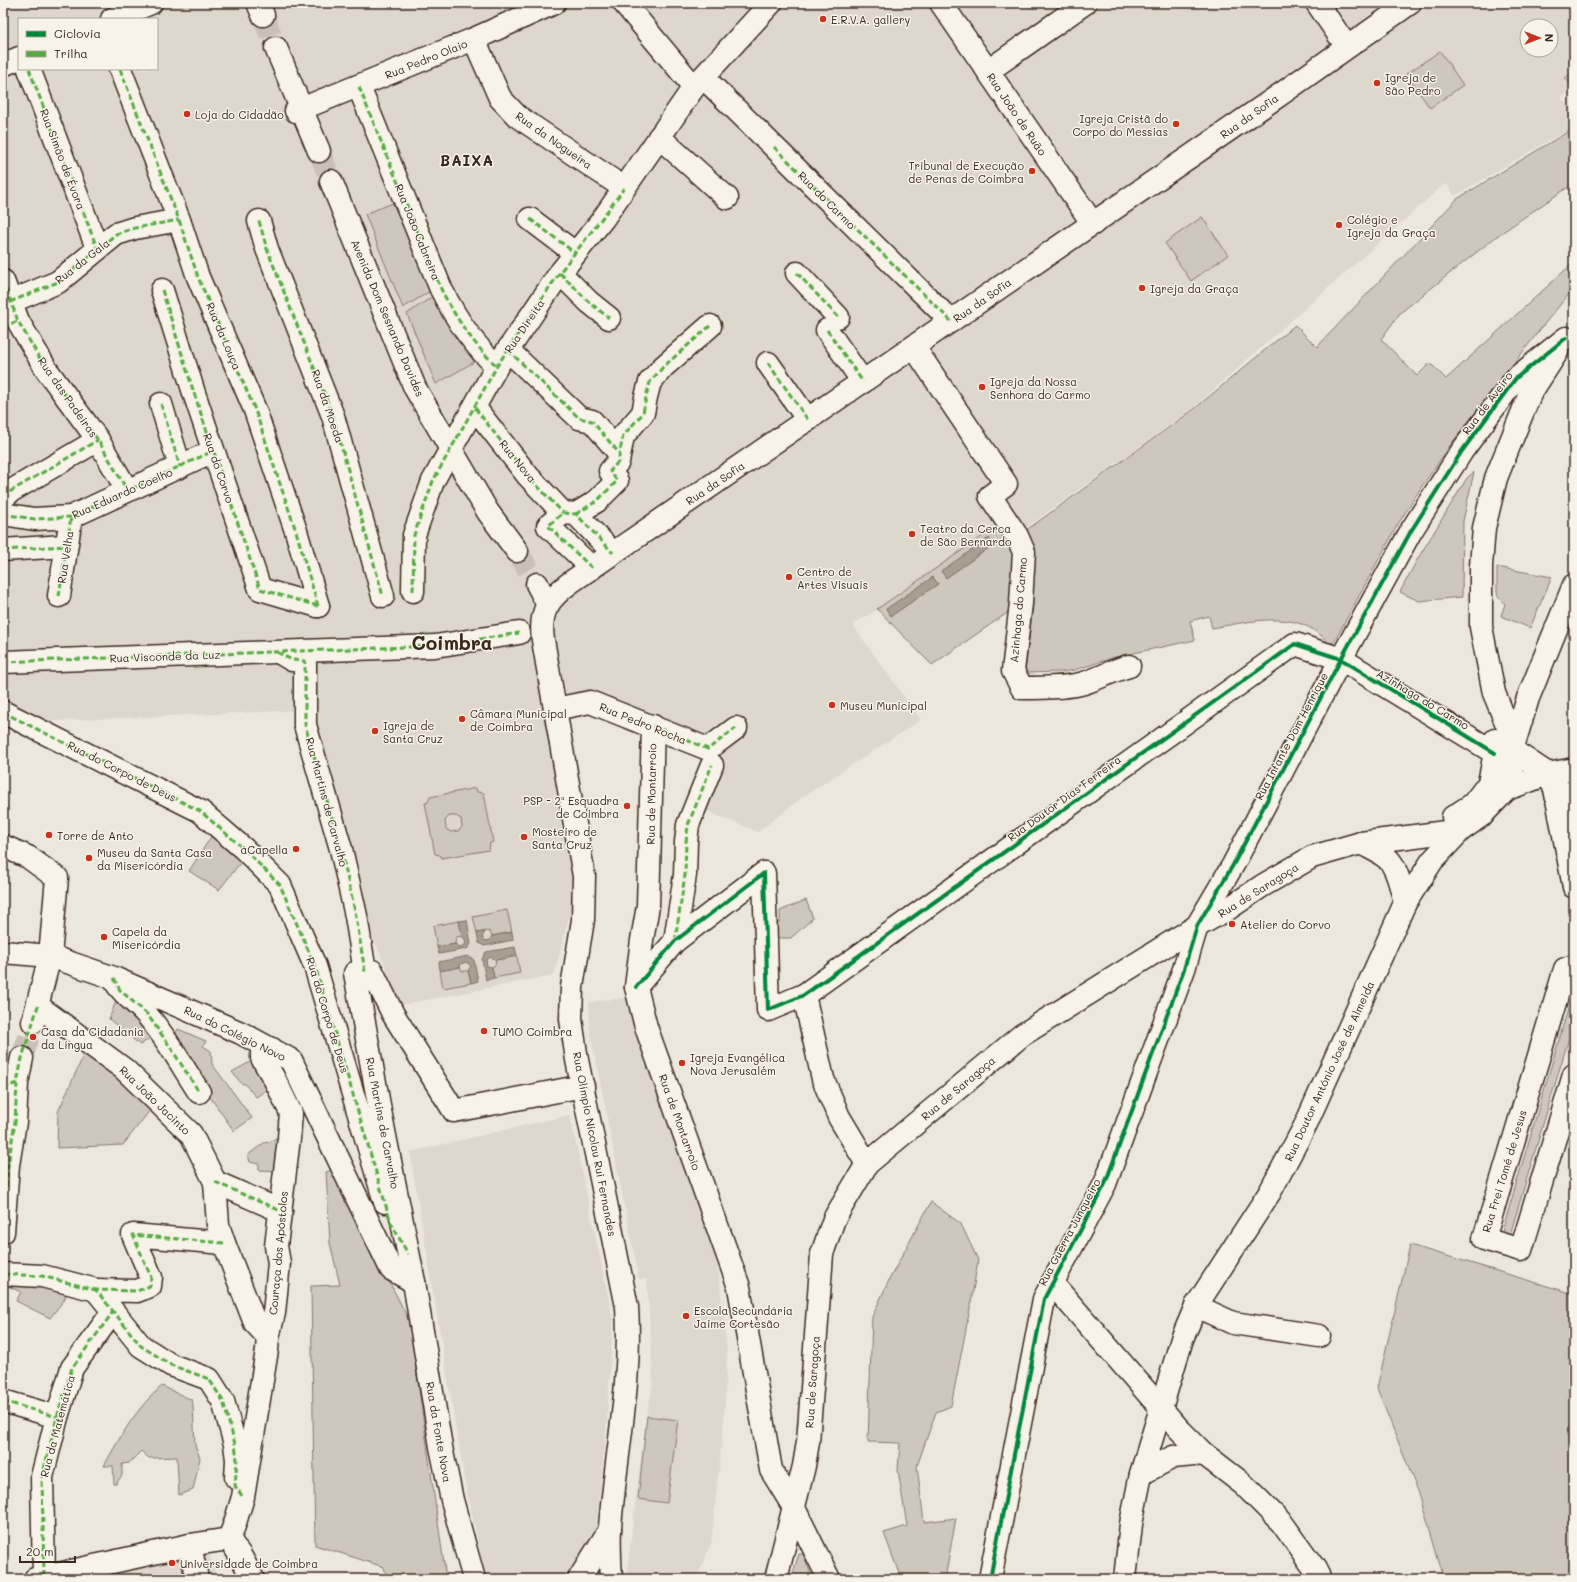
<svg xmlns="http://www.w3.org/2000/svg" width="1577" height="1582" font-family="Mali,sans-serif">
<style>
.built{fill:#ddd7cc;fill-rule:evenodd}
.green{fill:#cec8bc;stroke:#84796d;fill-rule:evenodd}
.water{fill:#a89f93;stroke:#7c7064}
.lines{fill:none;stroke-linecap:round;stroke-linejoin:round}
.minor-tunnel{stroke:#c9c1b6;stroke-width:22;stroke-dasharray:22 11;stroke-linecap:butt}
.minor-casing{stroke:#3b2a1e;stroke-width:25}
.major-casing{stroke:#3b2a1e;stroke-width:25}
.minor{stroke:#f7f3e8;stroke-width:22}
.major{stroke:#f7f3e8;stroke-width:22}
.quiet{stroke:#55ab43;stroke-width:3;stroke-dasharray:6 3;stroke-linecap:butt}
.cycleway-casing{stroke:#f7f3e8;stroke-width:6}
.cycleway{stroke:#00873e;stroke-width:4}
.poi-dot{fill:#c8321e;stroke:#f7f3e8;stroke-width:1.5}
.labels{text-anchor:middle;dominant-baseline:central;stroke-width:3;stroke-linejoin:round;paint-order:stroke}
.poi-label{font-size:11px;fill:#3b2a1e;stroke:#f7f3e8;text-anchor:start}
.street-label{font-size:11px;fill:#3b2a1e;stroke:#f7f3e8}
.district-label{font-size:15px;font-weight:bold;letter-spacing:1px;fill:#3b2a1e;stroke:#f7f3e8}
.town-label{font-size:19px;font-weight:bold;fill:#3b2a1e;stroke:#f7f3e8}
</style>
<rect width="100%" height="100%" fill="#ece7dc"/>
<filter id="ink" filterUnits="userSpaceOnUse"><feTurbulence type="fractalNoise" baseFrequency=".025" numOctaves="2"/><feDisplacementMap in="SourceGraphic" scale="8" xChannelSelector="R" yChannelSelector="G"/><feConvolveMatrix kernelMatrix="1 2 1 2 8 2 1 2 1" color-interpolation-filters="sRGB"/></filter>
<g filter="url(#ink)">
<g class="built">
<path d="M3 3H1574V70L1564 78 1572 87 1561 98 1574 111V126L1455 196 1446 183 1192 409 1024 529 852 624 921 720 804 796 758 832 699 808 724 743 544 703 574 862 573 902 554 975 401 1005 355 891 307 710 3 723ZM19 19H157V69H19ZM1527 26H1551V50H1527Z"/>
<polygon points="630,997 718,1267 727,1353 724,1421 711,1544 696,1579 626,1579 646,1419 653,1382 647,1279 639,1279 590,1031 589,1002"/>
<polygon points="570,1115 613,1320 607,1420 596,1533 576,1579 486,1579 464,1477 410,1152"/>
<polygon points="207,1547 217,1579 58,1579"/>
</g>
<g class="green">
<polygon points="1440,51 1463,85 1430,108 1406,74"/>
<polygon points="1574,71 1574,88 1565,78"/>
<path d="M1574 128V183L1497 236 1400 313 1381 339 1417 376 1430 363 1446 379 1574 262V288L1546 322 1452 443 1422 486 1398 524 1334 642 1329 643C1325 639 1320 634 1315 631 1287 611 1243 623 1212 628L1209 616 1190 621 1195 640 1115 657 1075 670 1062 672 1025 673 1033 605 1034 550 1025 531 1193 410 1295 325 1317 347 1457 199Z"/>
<polygon points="398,201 435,288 403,308 365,214"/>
<polygon points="1202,217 1228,255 1191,281 1165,243"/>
<polygon points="436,294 474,362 436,384 407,314"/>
<polygon points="1474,472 1463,521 1462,597 1419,601 1400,592 1417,560 1467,478"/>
<polygon points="1000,524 1013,548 1010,611 932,665 877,609"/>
<polygon points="1497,567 1552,577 1530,628 1501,616 1505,604 1498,597 1497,592"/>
<path d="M476 788 477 792 484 793 493 842 490 843 489 850 442 858 440 855 435 854 425 803 428 802 430 797ZM449 816H456L461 819 462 827 458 831 451 832 446 829 445 821Z"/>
<polygon points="216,829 244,858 219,890 189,871"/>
<polygon points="806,900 813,918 791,938 775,938 774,922 780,922 780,911"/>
<polygon points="507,910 512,932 492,936 490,932 487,931 477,933 473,917"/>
<polygon points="459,921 462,936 456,937 455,944 437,947 433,926"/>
<polygon points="517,956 520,973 494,978 492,967 495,965 496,960"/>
<polygon points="460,967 462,971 468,971 471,983 443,988 440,971"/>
<polygon points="118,996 155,1035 140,1045 109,1019"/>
<polygon points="1572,996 1574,997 1574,1021 1509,1238 1501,1235"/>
<polygon points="178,1029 206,1041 203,1046 211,1051 212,1064 252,1118 234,1131 169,1039 177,1034 176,1032"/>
<polygon points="85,1052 154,1105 123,1145 57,1148 58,1112"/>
<polygon points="252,1061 258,1075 268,1089 256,1097 244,1083 242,1084 232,1072"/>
<polygon points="278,1137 279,1171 259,1170 259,1164 250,1162 248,1155 264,1143 269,1142"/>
<polygon points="332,1170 409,1320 446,1578 386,1575 384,1567 315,1545 311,1286 340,1285 330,1243 326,1172"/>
<polygon points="931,1202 961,1224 978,1260 971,1303 951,1406 936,1412 917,1466 924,1522 956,1518 945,1579 901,1579 884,1533 907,1526 898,1470 900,1443 868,1442 872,1317 890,1278"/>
<polygon points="1410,1245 1574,1294 1574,1579 1444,1579 1420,1497 1377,1388"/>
<polygon points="19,1277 69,1287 64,1300 50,1318 16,1301 21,1292 10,1287"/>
<path d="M162 1386 192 1400 193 1406 195 1445 200 1458 193 1490 179 1495 177 1457 149 1458 141 1451 129 1463 122 1464V1475L116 1484H114L113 1466H104C120 1437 136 1408 162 1386Z"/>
<polygon points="647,1416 678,1420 667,1503 638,1499"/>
<polygon points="799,1554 803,1554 813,1579 791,1579"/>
</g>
<g class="water">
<polygon points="989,538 993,545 946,578 941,571"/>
<polygon points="933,577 938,584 891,616 886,609"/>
<polygon points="467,920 471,944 467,949 439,954 437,947 455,944 460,947 465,945 466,941 462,936 459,921"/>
<polygon points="485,932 482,937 485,941 490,940 492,936 512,932 513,940 484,946 479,943 477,933"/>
<polygon points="515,947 517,956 496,960 491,957 486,960 487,966 492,967 494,978 486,980 482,959 486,952"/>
<polygon points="468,956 474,960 478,981 471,983 468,971 471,966 466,962 461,964 460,967 440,971 439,962"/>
</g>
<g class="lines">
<g class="minor-tunnel">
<polyline points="263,15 276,48"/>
<polyline points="319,151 331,181"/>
<polyline points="517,551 537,584"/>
<polyline points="22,1058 33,1022"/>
</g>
<g class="minor-casing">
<g id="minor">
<polyline points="258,3 263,15"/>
<polyline points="624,3 694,87"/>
<polyline points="941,3 1093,224"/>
<polyline points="474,39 500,98 517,116 624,188"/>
<polyline points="276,48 319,151"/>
<polyline points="29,69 97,248"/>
<polyline points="120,69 179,220 198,277 255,410 296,531 318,606"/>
<polyline points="988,71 1085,3"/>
<polyline points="704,78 951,321"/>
<path d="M359 87 441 289C454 315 474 346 497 366"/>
<polyline points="296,111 474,39 554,3"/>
<polyline points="659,137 727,198"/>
<polyline points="331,181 415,388 488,512 517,551"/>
<polyline points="530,219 575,253"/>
<polyline points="259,221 267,249 333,416 383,596"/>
<polyline points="560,273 589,302 609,318"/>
<polyline points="797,273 838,317"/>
<polyline points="3,281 18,321 46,369 98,440 127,490"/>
<polyline points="162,290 194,393 260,589 318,606"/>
<polyline points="10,302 58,282 116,234 135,228 179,220"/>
<polyline points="827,330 863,382"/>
<path d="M914 347 1006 484 990 496 1017 536 1024 552 1021 603 1013 671 1022 688C1039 688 1068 688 1084 683 1100 678 1113 670 1129 666"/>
<polyline points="508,350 579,418 592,421 619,453"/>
<polyline points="768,363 808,420"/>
<polyline points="161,404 180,467"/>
<polyline points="475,408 528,476 563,513"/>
<polyline points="3,498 11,491 98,440"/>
<polyline points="3,514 34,519 71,517 213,451"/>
<polyline points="576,514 597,501 617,481 610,471 618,462 623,436 643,413 646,397 650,382 663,367 710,326"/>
<polyline points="3,550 65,546"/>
<polyline points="592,568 548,526 563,513 576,514 613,553"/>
<polyline points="537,584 548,605"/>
<polyline points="413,591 414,535 433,481 497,366 560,273 603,219 694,87 771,3"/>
<polyline points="59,596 71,517"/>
<polyline points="282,654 292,660 305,661 305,725 341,849 356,916 365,972"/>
<polyline points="3,662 435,646 519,633"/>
<polyline points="555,709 590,702 708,749 736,728"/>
<polyline points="3,712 200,811 244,849 280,885 315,966 385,1202"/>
<polyline points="653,726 648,906 642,940 636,987 646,1027 739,1287 771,1470 793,1506 829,1579"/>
<polyline points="1548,774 1512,750 1528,698 1574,585"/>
<polyline points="1548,774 1555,789 1574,887"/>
<polyline points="1507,789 1548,774 1574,769"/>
<polyline points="1555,789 1574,796"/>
<polyline points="1453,817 1473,804 1489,783 1495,753 1495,740"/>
<path d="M1361 843C1371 849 1386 854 1392 864 1399 875 1402 891 1405 903"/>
<polyline points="3,846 28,857 57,878 50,956 33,1022"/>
<polyline points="675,941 685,875 686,842 688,825 712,765"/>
<polyline points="3,952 50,956 114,978 241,1033 291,1060 391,1269 414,1282"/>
<polyline points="1574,966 1565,969 1484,1239 1521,1250 1574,1075"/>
<path d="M115 981C123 995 137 1003 147 1015 167 1038 182 1066 199 1092"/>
<polyline points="636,987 675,941 764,873 768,1010 804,995 1295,644 1341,659 1495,753"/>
<polyline points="804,995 823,1079 839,1117 867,1164"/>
<polyline points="38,1006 124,1069 191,1134 215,1182 218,1225 224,1243 255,1323 268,1337"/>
<polyline points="215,1182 281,1211"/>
<polyline points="3,1232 8,1165 15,1122 17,1083 22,1058"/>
<polyline points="224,1243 133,1235 151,1277 150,1286 137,1291 96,1290 141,1346 171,1365 209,1379 223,1401 235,1444 237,1460 236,1478"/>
<polyline points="3,1274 42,1276 96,1290"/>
<polyline points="1052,1283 1178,1428 1204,1454 1243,1484 1282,1523 1315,1569 1320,1579"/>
<polyline points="1196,1306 1233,1323 1319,1336"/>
<polyline points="3,1401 57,1417"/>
<polyline points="1141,1474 1173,1457 1204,1454"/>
<polyline points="229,1539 234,1526 243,1497 267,1350 268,1337 274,1313 279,1263 276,1246 289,1138 291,1113 276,1082 262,1058 262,1053 266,1049 272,1049"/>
<polyline points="229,1539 240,1555 253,1579"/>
<polyline points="190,1545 197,1579"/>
<polyline points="44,1577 42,1477 57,1417 72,1368 113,1312"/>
<polyline points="35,1579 190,1545 229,1539"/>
<polyline points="474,1579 452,1500 441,1447 414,1282 381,1116 355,973 372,971 393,1014 454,1111 583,1086"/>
<polyline points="776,1579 804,1466 808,1442 822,1254 834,1219 867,1164 1022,1035 1197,926 1228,909 1262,886 1312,857 1361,843 1461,830"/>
<polyline points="990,1579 1044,1299 1105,1184 1184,969 1197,926 1233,865 1341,659 1411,531 1462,451 1516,378 1566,338"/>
<polyline points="1125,1579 1131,1524 1141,1474 1182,1339 1196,1306 1270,1192 1306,1124 1405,903 1432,861 1461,830 1482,815 1507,789 1512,768 1512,750 1508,727 1494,693 1481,627 1481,566 1484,528 1496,478 1530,394 1557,352"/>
</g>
</g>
<g class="major-casing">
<g id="major">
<polyline points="1317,3 1347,47"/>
<polyline points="112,19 151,3"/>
<polyline points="3,65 19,58"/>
<polyline points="579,1579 610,1529"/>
<path d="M611 1579C610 1562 609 1544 610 1527 616 1453 632 1382 627 1307L577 1060 571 1019 572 987 583 920 584 876 543 640C539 611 548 599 571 582L1281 94 1410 3"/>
</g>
</g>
<use href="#minor" class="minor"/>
<use href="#major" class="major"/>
<g class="quiet">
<polyline points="29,69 97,248"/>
<polyline points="120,69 179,220 198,277 255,410 296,531 318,606"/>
<path d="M359 87 441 289C454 315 474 346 497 366"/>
<polyline points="774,147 951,321"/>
<polyline points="530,219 575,253"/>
<polyline points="259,221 267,249 333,416 383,596"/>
<polyline points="560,273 589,302 609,318"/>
<polyline points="797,273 838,317"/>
<polyline points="3,281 18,321 46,369 98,440 127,490"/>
<polyline points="162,290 194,393 260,589 318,606"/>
<polyline points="10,302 58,282 116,234 135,228 179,220"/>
<polyline points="3,327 18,321"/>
<polyline points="827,330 863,382"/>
<polyline points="508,350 579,418 592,421 619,453"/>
<polyline points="768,363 808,420"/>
<polyline points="161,404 180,467"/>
<polyline points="475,408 528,476 563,513"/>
<polyline points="3,498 11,491 98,440"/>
<polyline points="3,514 34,519 71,517 213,451"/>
<polyline points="576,514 597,501 617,481 610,471 618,462 623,436 643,413 646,397 650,382 663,367 710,326"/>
<polyline points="3,550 65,546"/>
<polyline points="592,568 548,526 563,513 576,514 613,553"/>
<path d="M413 591 414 535 433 481 497 366C518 334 539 302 561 271 582 243 604 217 624 188"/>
<polyline points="59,596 71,517"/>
<polyline points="277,652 292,660 305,661 305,725 341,849 356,916 365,972"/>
<polyline points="3,662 435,646 519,633"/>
<polyline points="3,712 200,811 244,849 280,885 315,966 391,1223 408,1254"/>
<polyline points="653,726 708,749 736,728"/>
<polyline points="675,941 685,875 686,842 688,825 712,765"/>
<polyline points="114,978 120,990 147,1014 169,1045 199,1092"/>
<polyline points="3,1088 17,1083"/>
<polyline points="215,1182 281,1211"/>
<polyline points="3,1232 8,1165 15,1122 17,1083 22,1058 38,1006"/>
<polyline points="224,1243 133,1235 151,1277 150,1286 137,1291 96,1290 141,1346 171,1365 209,1379 223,1401 235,1444 237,1460 235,1486 243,1497"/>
<polyline points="3,1274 42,1276 96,1290"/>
<polyline points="3,1284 3,1285"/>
<polyline points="3,1401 57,1417"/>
<polyline points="44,1577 42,1477 57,1417 72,1368 113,1312"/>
</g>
<g class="cycleway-casing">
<g id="cycleway">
<polyline points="636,987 675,941 764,873 768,1010 804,995 1295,644 1341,659 1495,753"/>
<polyline points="990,1579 1044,1299 1105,1184 1184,969 1197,926 1233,865 1341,659 1411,531 1462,451 1516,378 1566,338"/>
</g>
</g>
<use href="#cycleway" class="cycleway"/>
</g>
</g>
<g class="poi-dot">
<circle cx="823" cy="19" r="4"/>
<circle cx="1377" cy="83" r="4"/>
<circle cx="187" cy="114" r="4"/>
<circle cx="1176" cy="124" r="4"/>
<circle cx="1032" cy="171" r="4"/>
<circle cx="1339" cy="225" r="4"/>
<circle cx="1142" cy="288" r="4"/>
<circle cx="982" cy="387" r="4"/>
<circle cx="912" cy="534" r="4"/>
<circle cx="789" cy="577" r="4"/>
<circle cx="832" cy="705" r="4"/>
<circle cx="462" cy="719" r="4"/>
<circle cx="375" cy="731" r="4"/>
<circle cx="627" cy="806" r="4"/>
<circle cx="49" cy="835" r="4"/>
<circle cx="524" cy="837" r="4"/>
<circle cx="296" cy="849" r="4"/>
<circle cx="89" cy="858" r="4"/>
<circle cx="1232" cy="924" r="4"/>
<circle cx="104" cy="937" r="4"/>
<circle cx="484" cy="1031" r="4"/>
<circle cx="33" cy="1037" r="4"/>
<circle cx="682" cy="1063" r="4"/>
<circle cx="686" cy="1316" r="4"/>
<circle cx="172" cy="1563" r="4"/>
</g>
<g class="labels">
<g class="poi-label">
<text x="831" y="19">E.R.V.A. gallery</text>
<text x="1385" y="77">Igreja de<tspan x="1385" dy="13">São Pedro</tspan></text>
<text x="195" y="114">Loja do Cidadão</text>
<text x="1168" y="118" text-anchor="end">Igreja Cristã do<tspan x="1168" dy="13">Corpo do Messias</tspan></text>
<text x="1024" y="165" text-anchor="end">Tribunal de Execução<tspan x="1024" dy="13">de Penas de Coimbra</tspan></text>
<text x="1347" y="219">Colégio e<tspan x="1347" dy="13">Igreja da Graça</tspan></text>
<text x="1150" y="288">Igreja da Graça</text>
<text x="990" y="381">Igreja da Nossa<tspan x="990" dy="13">Senhora do Carmo</tspan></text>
<text x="920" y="528">Teatro da Cerca<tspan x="920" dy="13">de São Bernardo</tspan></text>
<text x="797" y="571">Centro de<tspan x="797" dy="13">Artes Visuais</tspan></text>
<text x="840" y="705">Museu Municipal</text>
<text x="470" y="713">Câmara Municipal<tspan x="470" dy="13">de Coimbra</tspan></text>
<text x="383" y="725">Igreja de<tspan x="383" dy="13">Santa Cruz</tspan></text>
<text x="619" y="800" text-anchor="end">PSP - 2ª Esquadra<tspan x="619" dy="13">de Coimbra</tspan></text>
<text x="532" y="831">Mosteiro de<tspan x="532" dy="13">Santa Cruz</tspan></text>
<text x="57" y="835">Torre de Anto</text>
<text x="288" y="849" text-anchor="end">àCapella</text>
<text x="97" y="852">Museu da Santa Casa<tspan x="97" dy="13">da Misericórdia</tspan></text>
<text x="1240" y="924">Atelier do Corvo</text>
<text x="112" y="931">Capela da<tspan x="112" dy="13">Misericórdia</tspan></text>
<text x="41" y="1031">Casa da Cidadania<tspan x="41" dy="13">da Língua</tspan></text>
<text x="492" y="1031">TUMO Coimbra</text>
<text x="690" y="1057">Igreja Evangélica<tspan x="690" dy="13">Nova Jerusalém</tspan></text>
<text x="694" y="1310">Escola Secundária<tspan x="694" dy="13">Jaime Cortesão</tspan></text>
<text x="180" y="1563">Universidade de Coimbra</text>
</g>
<g class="street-label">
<text transform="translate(426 59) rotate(-22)">Rua Pedro Olaio</text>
<text transform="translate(1017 114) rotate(56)">Rua João de Ruão</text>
<text transform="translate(1249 116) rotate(-35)">Rua da Sofia</text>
<text transform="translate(554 140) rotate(35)">Rua da Nogueira</text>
<text transform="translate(63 159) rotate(69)">Rua Simão de Évora</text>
<text transform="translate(827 200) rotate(45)">Rua do Carmo</text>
<text transform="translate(418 232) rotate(68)">Rua João Cabreira</text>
<text transform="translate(82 261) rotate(-38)">Rua da Gala</text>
<text transform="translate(982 300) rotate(-35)">Rua da Sofia</text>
<text transform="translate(388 318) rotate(67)">Avenida Dom Sesnando Davides</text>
<text transform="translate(524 326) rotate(-56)">Rua Direita</text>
<text transform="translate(224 336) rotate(67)">Rua da Louça</text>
<text transform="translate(68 397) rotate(55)">Rua das Padeiras</text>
<text transform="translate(1487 403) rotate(-53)">Rua de Aveiro</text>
<text transform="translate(328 406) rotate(71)">Rua da Moeda</text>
<text transform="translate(518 461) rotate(51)">Rua Nova</text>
<text transform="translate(219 468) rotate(71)">Rua do Corvo</text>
<text transform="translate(715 483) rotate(-34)">Rua da Sofia</text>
<text transform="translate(122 493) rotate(-24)">Rua Eduardo Coelho</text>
<text transform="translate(65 557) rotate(-81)">Rua Velha</text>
<text transform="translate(1018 610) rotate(-85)">Azinhaga do Carmo</text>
<text transform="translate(165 656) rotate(-2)">Rua Visconde da Luz</text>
<text transform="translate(1423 699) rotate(31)">Azinhaga do Carmo</text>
<text transform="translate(643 723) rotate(22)">Rua Pedro Rocha</text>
<text transform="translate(1291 736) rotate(-62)">Rua Infante Dom Henrique</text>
<text transform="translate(122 771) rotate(27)">Rua do Corpo de Deus</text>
<text transform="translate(651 794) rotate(-89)">Rua de Montarroio</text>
<text transform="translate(1064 798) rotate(-36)">Rua Doutor Dias Ferreira</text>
<text transform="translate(327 802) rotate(75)">Rua Martins de Carvalho</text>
<text transform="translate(1258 890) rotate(-32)">Rua de Saragoça</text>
<text transform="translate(328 1015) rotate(73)">Rua do Corpo de Deus</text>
<text transform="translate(235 1033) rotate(26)">Rua do Colégio Novo</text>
<text transform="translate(1329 1071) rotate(-65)">Rua Doutor António José de Almeida</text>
<text transform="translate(958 1088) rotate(-40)">Rua de Saragoça</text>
<text transform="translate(155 1100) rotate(44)">Rua João Jacinto</text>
<text transform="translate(680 1122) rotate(70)">Rua de Montarroio</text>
<text transform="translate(383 1123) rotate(79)">Rua Martins de Carvalho</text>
<text transform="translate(595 1144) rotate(79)">Rua Olímpio Nicolau Rui Fernandes</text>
<text transform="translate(1504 1171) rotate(-73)">Rua Frei Tomé de Jesus</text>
<text transform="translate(1069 1232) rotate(-62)">Rua Guerra Junqueiro</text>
<text transform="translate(278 1253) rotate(-85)">Couraça dos Apóstolos</text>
<text transform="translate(812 1382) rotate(-86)">Rua de Saragoça</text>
<text transform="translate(57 1426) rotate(-75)">Rua da Matemática</text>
<text transform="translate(439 1432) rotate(80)">Rua da Fonte Nova</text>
</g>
<g class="district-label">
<text x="467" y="160">BAIXA</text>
</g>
<g class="town-label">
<text x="452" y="642">Coimbra</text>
</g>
</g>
<rect width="1577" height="1582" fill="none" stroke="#f7f3e8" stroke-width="16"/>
<rect x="8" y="8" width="1561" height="1566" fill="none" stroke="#3b2a1e" stroke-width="1.5" filter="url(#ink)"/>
<rect x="18" y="18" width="140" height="52" fill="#f7f3e8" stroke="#aca397"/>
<rect x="26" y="31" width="20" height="6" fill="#00873e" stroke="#aca397"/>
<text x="54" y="38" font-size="12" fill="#3b2a1e">Ciclovia</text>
<rect x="26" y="51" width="20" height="6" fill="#55ab43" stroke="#aca397"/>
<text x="54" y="58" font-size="12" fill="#3b2a1e">Trilha</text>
<g transform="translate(1539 38) rotate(90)"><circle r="19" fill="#f7f3e8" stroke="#aca397"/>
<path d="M0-3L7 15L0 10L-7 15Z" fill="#c8321e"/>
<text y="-6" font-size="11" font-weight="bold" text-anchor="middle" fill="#3b2a1e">N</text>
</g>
<path d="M20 1556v6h55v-6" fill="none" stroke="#3b2a1e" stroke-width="2"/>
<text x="26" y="1556" font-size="12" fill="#3b2a1e" stroke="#f7f3e8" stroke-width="3" paint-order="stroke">20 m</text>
</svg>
